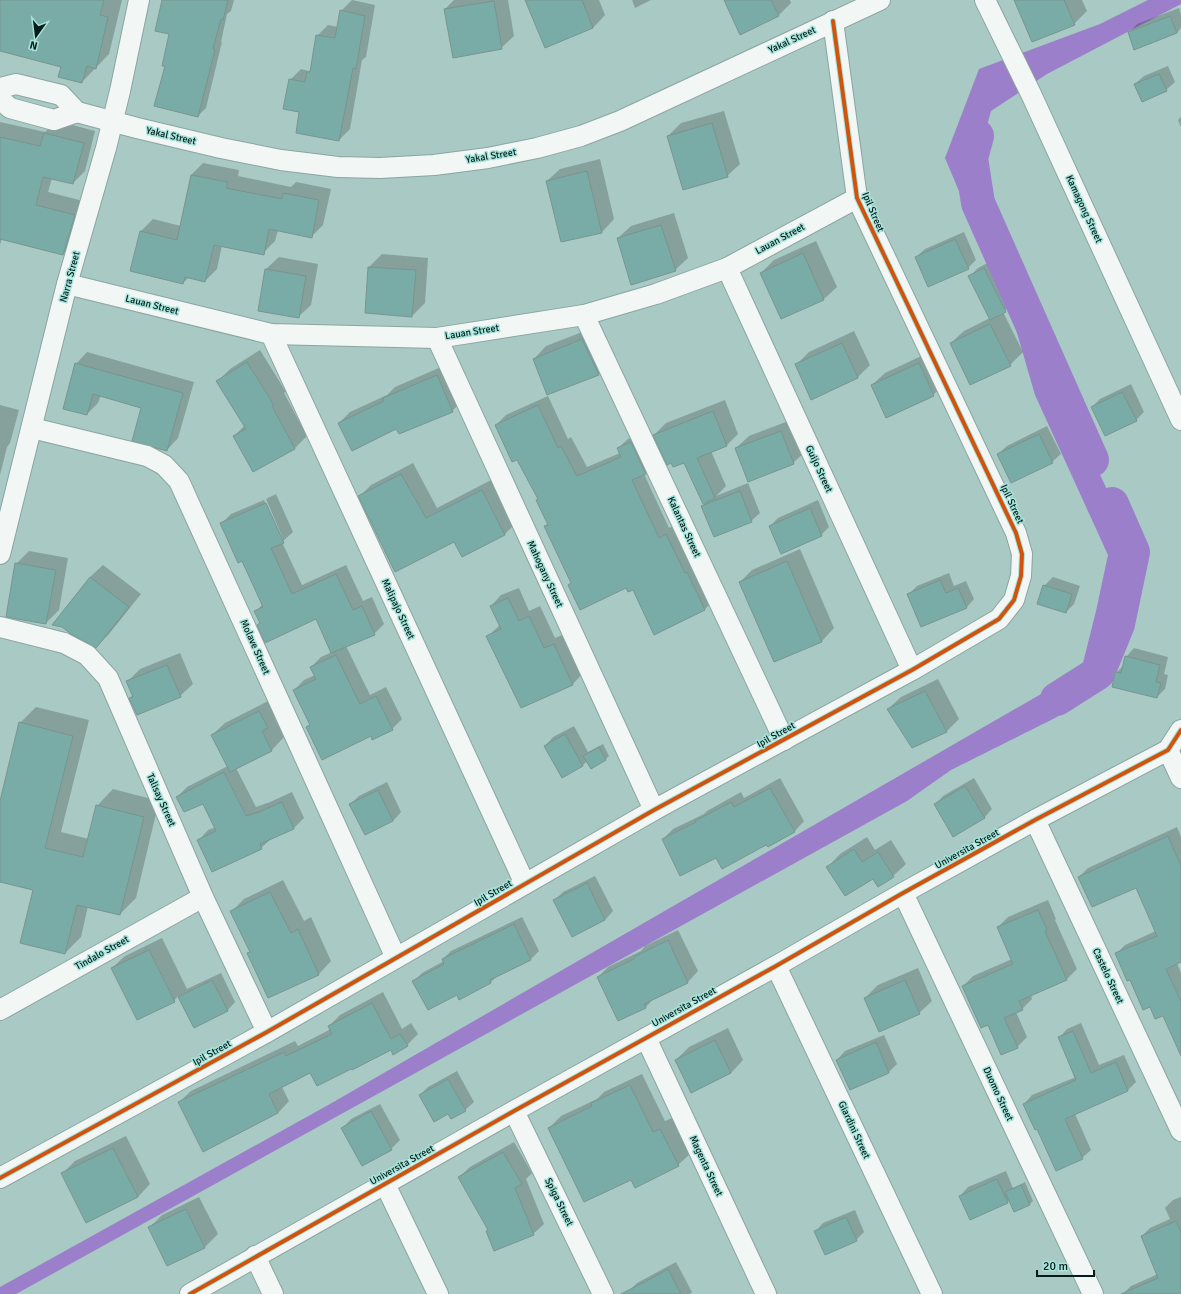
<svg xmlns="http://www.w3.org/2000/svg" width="1181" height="1294" font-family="Signika,sans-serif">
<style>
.water{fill:#9b7fca}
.shadow{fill:#0003}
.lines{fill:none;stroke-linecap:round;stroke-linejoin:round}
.river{stroke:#9b7fca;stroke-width:34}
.building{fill:#79aca6;stroke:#7a9490}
.minor-casing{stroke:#8ba5a1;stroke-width:22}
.minor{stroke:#f2f7f6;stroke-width:20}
.cycleway-casing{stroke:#a7e4db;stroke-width:6}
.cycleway{stroke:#d1530d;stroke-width:4}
.labels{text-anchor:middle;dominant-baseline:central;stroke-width:3;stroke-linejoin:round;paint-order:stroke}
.street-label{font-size:10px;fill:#051d1a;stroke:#a7e4db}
</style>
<rect width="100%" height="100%" fill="#a8c9c4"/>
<polygon class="water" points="1148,0 1181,0 1181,4 1047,74 991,111 974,174 978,213 1130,539 1133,586 1094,680 1057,717 951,770 907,801 16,1294 0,1294 0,1287 330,1104 1081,671 1096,611 1108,555 1035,395 1013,319 945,158 979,69 1100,24"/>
<g class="shadow">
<polygon points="0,0 122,0 109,54 82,82 62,66 0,50"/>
<polygon points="163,0 234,0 231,11 227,14 221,42 222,42 206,108 198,116 166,66 171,33"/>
<polygon points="352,0 375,5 366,57 362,60 350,129 339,140 301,111 290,80 301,69 309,71 312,68 317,36 328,25 338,27 341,11"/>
<polygon points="454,0 508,0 514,36 501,48 445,9"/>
<polygon points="526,0 599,0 605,15 593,28"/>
<polygon points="632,0 651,0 635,8"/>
<polygon points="725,0 790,0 791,3 779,15"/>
<polygon points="1015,0 1082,0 1087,11 1074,24"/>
<polygon points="1179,8 1181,14 1181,28 1177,33 1135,49 1129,33 1137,24"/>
<polygon points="1168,66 1175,82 1166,90 1135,84 1144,76"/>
<polygon points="724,111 740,164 727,176 668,136 681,123"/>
<polygon points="1181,117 1181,127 1178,120"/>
<polygon points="57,121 95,131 85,171 73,183 52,178 48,192 87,202 75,242 63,254 2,238 0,245 0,122 45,132"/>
<polygon points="600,159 614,219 602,232 547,181 560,169"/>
<polygon points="203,163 239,170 238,176 291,187 296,182 331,189 323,225 311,237 278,230 275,241 263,253 222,245 217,269 205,281 189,277 183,283 131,270 141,231 153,219 181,226 191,175"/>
<polygon points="674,213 688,258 675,270 618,238 631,226"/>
<polygon points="964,232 976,260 968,268 916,257 925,249"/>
<polygon points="816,241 837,287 824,299 781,318 761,273 774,260"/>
<polygon points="382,254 428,258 425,303 412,316 369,267"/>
<polygon points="279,257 318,264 311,305 298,317 266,269"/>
<polygon points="993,260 1014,303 1003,312 1023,352 1010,365 951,343 964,331 990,318 970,276 978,268"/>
<polygon points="595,327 611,361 599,374 548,394 534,359 546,346"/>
<polygon points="854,331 870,365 858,377 812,398 796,365 809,352"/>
<polygon points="260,350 286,392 284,393 307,436 295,448 253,471 234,436 245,425 217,382 230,369"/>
<polygon points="932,351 946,383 933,395 872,385 885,373"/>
<polygon points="87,352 194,382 178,438 167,450 142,407 101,395 98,403 87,414 76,364"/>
<polygon points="448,364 463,400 452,411 397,428 339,423 350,412 387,395 395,387"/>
<polygon points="1131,384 1144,412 1136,420 1092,407 1100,399"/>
<polygon points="548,396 568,439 571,437 587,467 620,453 618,448 628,439 641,433 655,463 644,474 669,528 676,525 715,599 705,609 654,633 633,588 626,586 572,582 545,527 548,523 537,500 539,498 518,459 496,425 506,415"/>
<polygon points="725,400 738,434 727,445 711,451 726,486 716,496 748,483 760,513 751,521 702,506 708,501 684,462 654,435 666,423"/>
<polygon points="0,405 19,410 10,443 7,447 0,475"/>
<polygon points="794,419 806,451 793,463 736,448 749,436"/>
<polygon points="1047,426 1061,454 1052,462 998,454 1007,446"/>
<polygon points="413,463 437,508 493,479 516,523 505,534 463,556 455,540 360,496 371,485"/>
<polygon points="276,494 293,532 282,542 302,585 346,565 363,601 372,597 384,624 374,634 346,646 370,695 386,687 402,719 392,729 371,735 307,727 311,724 294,690 304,680 315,675 311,667 321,657 332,652 317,618 261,622 256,611 263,604 243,559 222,523 231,514 264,500 281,539 283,539 266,499"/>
<polygon points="818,500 829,527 821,535 770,526 778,518"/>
<polygon points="800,549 834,628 822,641 774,661 740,582 752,570"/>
<polygon points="29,551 68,558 59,610 46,623 16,564"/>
<polygon points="103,565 141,594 109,634 96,647 63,626 53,624 90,577"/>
<polygon points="949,573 954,586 966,581 974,599 966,608 908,595 917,586"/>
<polygon points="1053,577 1080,586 1074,604 1066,612 1044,586"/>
<polygon points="519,588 529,611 540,606 555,638 565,634 583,673 573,684 522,707 488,636 500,625 491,606 501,595"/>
<polygon points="1134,648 1168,657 1164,674 1168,675 1165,689 1157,697 1116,673 1124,665 1126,657"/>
<polygon points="180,653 193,684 180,696 130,698 133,695 128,681 140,669"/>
<polygon points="938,679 959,719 947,731 913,746 888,709 901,697"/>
<polygon points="272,699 280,714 275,719 284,737 272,750 236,768 256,807 270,802 292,792 304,818 294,828 272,838 261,848 199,840 208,830 216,827 204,802 177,797 187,787 228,766 212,735 225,723"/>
<polygon points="36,707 89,720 61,832 89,839 97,806 113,789 159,801 136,898 120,914 88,906 81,937 65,953 34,890 0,881 0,805 20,723"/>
<polygon points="574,726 588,752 603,744 609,756 605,760 587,761 583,765 562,776 545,746 553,737"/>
<polygon points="780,778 804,821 794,832 767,844 663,839 673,829 704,814 707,811 741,792 744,798"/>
<polygon points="974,778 992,809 984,818 935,805 943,796"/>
<polygon points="387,782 401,812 393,821 350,804 359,796"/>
<polygon points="1177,827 1181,837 1181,961 1177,963 1181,973 1181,1035 1164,1014 1150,1006 1130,979 1116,954 1125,945 1156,931 1137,887 1079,877 1088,868"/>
<polygon points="867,837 875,850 891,840 906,864 893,876 873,877 828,867 840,854"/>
<polygon points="595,876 613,911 605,920 572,935 555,900 563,892"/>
<polygon points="283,880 304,921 311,917 331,961 319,974 269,997 248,953 251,951 231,912 244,899"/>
<polygon points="1048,900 1056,919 1055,920 1077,969 1067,979 1031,995 1032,999 1022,1009 1016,1012 1027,1037 1017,1047 988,1024 963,986 973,976 1012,959 998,927 1008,917"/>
<polygon points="522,917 539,951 531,959 499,974 491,982 460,998 457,994 414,981 422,973 444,961 443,959 451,951"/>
<polygon points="678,930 698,971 688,982 654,998 646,1007 619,1020 598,977 608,967 641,951 645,946"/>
<polygon points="162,938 187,989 221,973 235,1002 227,1011 194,1027 178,996 174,1001 112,968 125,956"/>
<polygon points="918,968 932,1001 919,1013 865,998 878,985"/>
<polygon points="383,992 402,1029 411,1023 418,1034 407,1045 391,1049 351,1067 311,1072 282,1087 289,1101 278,1113 179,1102 191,1091 295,1041 298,1046 331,1029 329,1026 340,1015"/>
<polygon points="1081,1023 1099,1065 1124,1055 1136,1082 1128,1090 1075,1114 1091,1150 1082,1158 1038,1128 1024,1104 1032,1095 1076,1077 1059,1038 1067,1029"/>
<polygon points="728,1028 743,1060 731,1073 676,1060 689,1047"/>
<polygon points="884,1035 897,1064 889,1072 850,1089 837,1060 845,1051"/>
<polygon points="457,1071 474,1102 465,1110 449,1113 420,1095 428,1087"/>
<polygon points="642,1074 665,1121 672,1118 690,1154 678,1165 632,1179 549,1128 561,1116 597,1099 604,1092"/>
<polygon points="380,1104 400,1140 391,1149 363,1164 343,1128 351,1119"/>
<polygon points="126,1136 150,1184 138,1197 62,1174 75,1161"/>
<polygon points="514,1142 532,1173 526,1179 544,1224 533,1234 489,1230 459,1177 470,1167"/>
<polygon points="1006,1171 1013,1188 1025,1182 1033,1201 1029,1205 1010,1200 1007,1202 960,1196 968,1187"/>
<polygon points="199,1197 218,1234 205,1247 168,1265 149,1228 162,1215"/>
<polygon points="1181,1197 1181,1294 1123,1294 1131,1286 1158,1274 1142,1236 1150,1228 1170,1219 1165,1208 1173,1200"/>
<polygon points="855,1210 864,1232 856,1240 815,1232 823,1223"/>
<polygon points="676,1262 692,1292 690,1294 631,1294 629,1291 637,1283"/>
</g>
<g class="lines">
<g class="river">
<polyline points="977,136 971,158 978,203 1092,460"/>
<polyline points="1057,699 1098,673 1118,624 1133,552 1112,504"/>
</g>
</g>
<g class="building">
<polygon points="0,0 104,0 100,15 108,17 96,69 87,66 82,83 58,77 61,67 0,51"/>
<polygon points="162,0 228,0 223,20 221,19 213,49 215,50 198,117 154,106 165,66 162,66 169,34 155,31"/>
<polygon points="525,0 582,0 593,28 545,48"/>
<polygon points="724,0 771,0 779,16 740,35"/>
<polygon points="1014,0 1064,0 1075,25 1032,42"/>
<polygon points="494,1 502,49 453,58 444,9"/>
<polygon points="340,10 365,16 356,69 353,68 339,141 296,133 299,112 283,109 289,79 305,82 307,72 310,72 316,35 335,38"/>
<polygon points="1170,16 1177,33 1134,50 1128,32"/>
<polygon points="1159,74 1167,91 1142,102 1134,84"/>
<polygon points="712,123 728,177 683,190 667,136"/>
<polygon points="44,133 84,143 73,184 43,177 36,205 75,215 63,255 0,239 0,137 40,146"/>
<polygon points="587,171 602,233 561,242 546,181"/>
<polygon points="191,175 228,182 226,188 282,199 283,193 319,200 312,238 269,229 264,255 214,245 205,282 185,277 183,284 130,271 140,231 177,240"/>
<polygon points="661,225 676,271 631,285 617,238"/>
<polygon points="955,239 969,269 928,287 915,257"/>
<polygon points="803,253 824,300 781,319 760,273"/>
<polygon points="368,267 416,270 412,317 365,313"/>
<polygon points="984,268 1006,312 990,320 968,276"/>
<polygon points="265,269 306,276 299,318 258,311"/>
<polygon points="990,324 1011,366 970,385 950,343"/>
<polygon points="582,339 599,375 547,395 533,359"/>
<polygon points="842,343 858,378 811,400 795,364"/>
<polygon points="247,362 274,405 272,406 295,449 253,472 233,436 246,429 216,381"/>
<polygon points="75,363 183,393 167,451 132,441 141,408 93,394 87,415 63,409"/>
<polygon points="919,363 934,396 886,418 871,385"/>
<polygon points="437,375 453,412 399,434 396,429 352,451 338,423 384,401 383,398"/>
<polygon points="1122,392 1137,421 1105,436 1091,407"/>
<polygon points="538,405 558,448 561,446 577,476 621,457 617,448 631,442 646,474 632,480 659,538 666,534 685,573 687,572 705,610 654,635 633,590 628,592 626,588 580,610 568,585 571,583 544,526 548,525 536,500 538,499 517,460 512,462 495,425"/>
<polygon points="713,411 727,446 697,458 715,498 703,504 684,463 673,467 671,463 667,465 653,435"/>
<polygon points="781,431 794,464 748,482 735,448"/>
<polygon points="1039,434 1053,463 1011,483 997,454"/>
<polygon points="401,474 426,518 482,490 505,535 462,557 454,542 395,572 358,496"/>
<polygon points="740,491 752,522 714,537 701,506"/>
<polygon points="266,503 284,543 271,548 292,594 336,574 353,610 362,606 375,635 331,653 316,619 265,643 257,625 260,623 254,611 263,607 242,561 238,563 220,523"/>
<polygon points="810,508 822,536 781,554 769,526"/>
<polygon points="787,561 822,642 774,662 739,582"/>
<polygon points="15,563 56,570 46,624 6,617"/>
<polygon points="90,577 129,607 96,648 71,634 62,627 52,625"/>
<polygon points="940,580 946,593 958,588 967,608 921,627 907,594"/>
<polygon points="1043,585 1072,594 1066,613 1037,604"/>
<polygon points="508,598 519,621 529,616 544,648 554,644 573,685 521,708 486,636 501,629 490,606"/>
<polygon points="336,655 360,704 376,696 393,730 372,740 371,736 322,760 306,727 310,725 293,690 316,679 310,667"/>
<polygon points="1125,656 1160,665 1156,682 1161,683 1157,698 1112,687 1115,672 1121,673"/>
<polygon points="167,665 181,697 137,715 129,698 133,697 126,681"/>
<polygon points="925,691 947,732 912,748 887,709"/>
<polygon points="259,711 268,728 262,731 272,751 230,772 211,735"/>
<polygon points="19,722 73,736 45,848 83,857 96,805 144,817 120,915 77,905 65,954 20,943 33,890 0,882 0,801"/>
<polygon points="565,734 583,766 562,778 544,746"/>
<polygon points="599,747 606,760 591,769 583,756"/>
<polygon points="224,772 246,816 259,812 282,802 294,829 260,844 262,849 212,872 197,840 216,831 203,804 184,812 176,797"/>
<polygon points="965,786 985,818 953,837 934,804"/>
<polygon points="770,788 795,832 768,847 766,845 722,869 716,858 680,876 662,839 696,822 695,821 731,802 734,807"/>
<polygon points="378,790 393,821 365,835 349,804"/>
<polygon points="1168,836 1181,866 1181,962 1166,969 1181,1002 1181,1056 1163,1016 1155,1019 1150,1007 1143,1010 1130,980 1127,981 1115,953 1157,936 1136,888 1092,907 1078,877"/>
<polygon points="854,849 862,862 878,852 894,877 878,887 873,879 845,896 826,867"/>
<polygon points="587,883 605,920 572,937 553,900"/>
<polygon points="270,892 291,933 298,929 319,975 268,998 247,953 250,952 230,911"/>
<polygon points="1038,910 1047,930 1045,931 1067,980 1019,1001 1023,1010 1004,1018 1018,1048 1001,1055 988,1025 981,1028 962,986 1013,964 997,927"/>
<polygon points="514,924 531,960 490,980 491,983 459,1000 457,995 428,1010 412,981 444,964 442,959"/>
<polygon points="668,940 688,983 644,1004 646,1008 618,1021 597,977 634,959 634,957"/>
<polygon points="149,950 175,1002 137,1020 111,968"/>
<polygon points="212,980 228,1011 194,1028 178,997"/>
<polygon points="905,980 920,1014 879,1032 864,998"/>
<polygon points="372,1003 391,1039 400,1034 408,1046 393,1055 391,1050 352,1070 351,1069 317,1086 310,1073 269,1094 278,1113 203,1152 178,1102 284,1052 286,1056 332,1034 328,1026"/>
<polygon points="1073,1031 1091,1073 1116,1062 1128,1091 1065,1119 1083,1159 1056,1171 1037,1129 1035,1130 1023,1104 1076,1080 1058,1037"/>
<polygon points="715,1040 731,1073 691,1093 675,1060"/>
<polygon points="876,1042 889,1073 850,1090 836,1060"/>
<polygon points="448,1079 466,1111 451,1119 448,1114 434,1122 419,1095"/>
<polygon points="630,1085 653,1132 660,1129 679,1166 635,1188 631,1180 584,1202 548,1128 592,1106 591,1103"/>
<polygon points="371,1111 392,1150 362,1166 341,1128"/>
<polygon points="113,1148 138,1197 86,1223 61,1173"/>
<polygon points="503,1152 522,1184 515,1188 534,1235 494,1251 486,1231 488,1230 458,1177"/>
<polygon points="997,1179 1008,1203 970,1220 959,1196"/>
<polygon points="1021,1185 1030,1205 1014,1212 1005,1192"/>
<polygon points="186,1209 205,1248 167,1266 148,1227"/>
<polygon points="846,1217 857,1241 825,1255 814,1231"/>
<polygon points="1176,1221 1181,1232 1181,1294 1121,1294 1158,1278 1141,1236"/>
<polygon points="668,1269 681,1294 621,1294 654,1277"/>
</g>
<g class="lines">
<g class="minor-casing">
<g id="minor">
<polyline points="985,0 1031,94 1181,420"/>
<polyline points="0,88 16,84 61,95 77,112 137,128 221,148 281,160 338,167 380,168 434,165 488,158 537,148 581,136 620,121 880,0"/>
<polyline points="0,99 10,108 54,120 77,112"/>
<polyline points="727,268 912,670"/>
<polyline points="67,284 271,334 437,338 584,315 656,294 727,268 857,198"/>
<polyline points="584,315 784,740"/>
<polyline points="271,334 525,884"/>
<polyline points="437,338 654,810"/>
<polyline points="32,428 147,456 164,465 179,481 396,958"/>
<polyline points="0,554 67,284 106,148 120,91 139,0"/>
<polyline points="0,627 64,643 87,655 108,678 203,897 267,1032"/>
<polyline points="1168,750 1181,778"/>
<polyline points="1035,820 1181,1131"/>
<polyline points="903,893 1093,1294"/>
<polyline points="776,966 932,1294"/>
<polyline points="0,1010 203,897"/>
<polyline points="646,1038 766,1294"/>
<polyline points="514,1111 603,1294"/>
<polyline points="0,1178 267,1032 654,810 912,670 999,619 1014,600 1021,576 1022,554 1016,533 857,198 833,21"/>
<polyline points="385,1184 438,1294"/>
<polyline points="255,1256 273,1294"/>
<polyline points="190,1294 514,1111 776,966 903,893 1035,820 1168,750 1181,730"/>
</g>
</g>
<use href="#minor" class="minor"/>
<g class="cycleway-casing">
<g id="cycleway">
<polyline points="0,1178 267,1032 654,810 912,670 999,619 1014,600 1021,576 1022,554 1016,533 857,198 833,21"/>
<polyline points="190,1294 514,1111 776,966 903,893 1035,820 1168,750 1181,730"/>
</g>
</g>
<use href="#cycleway" class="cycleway"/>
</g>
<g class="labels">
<g class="street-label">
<text transform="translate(792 40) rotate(-25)">Yakal Street</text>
<text transform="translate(171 136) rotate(13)">Yakal Street</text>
<text transform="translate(491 156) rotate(-9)">Yakal Street</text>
<text transform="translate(1084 209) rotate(65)">Kamagong Street</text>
<text transform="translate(873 212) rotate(67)">Ipil Street</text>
<text transform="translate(780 239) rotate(-28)">Lauan Street</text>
<text transform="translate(70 277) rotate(-75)">Narra Street</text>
<text transform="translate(152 305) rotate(14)">Lauan Street</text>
<text transform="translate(472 332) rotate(-9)">Lauan Street</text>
<text transform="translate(819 469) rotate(65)">Guijo Street</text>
<text transform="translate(1012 504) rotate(65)">Ipil Street</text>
<text transform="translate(684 527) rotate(65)">Kalantas Street</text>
<text transform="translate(545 574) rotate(65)">Mahogany Street</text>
<text transform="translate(398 609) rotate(65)">Malipajo Street</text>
<text transform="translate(255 647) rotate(66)">Molave Street</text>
<text transform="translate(776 735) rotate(-29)">Ipil Street</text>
<text transform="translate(161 800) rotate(66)">Talisay Street</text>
<text transform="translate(967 849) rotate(-29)">Universita Street</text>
<text transform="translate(493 893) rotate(-30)">Ipil Street</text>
<text transform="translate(102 953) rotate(-29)">Tindalo Street</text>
<text transform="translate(1108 976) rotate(65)">Castelo Street</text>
<text transform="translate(684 1007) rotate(-29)">Universita Street</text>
<text transform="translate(212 1053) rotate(-29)">Ipil Street</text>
<text transform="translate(998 1094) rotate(65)">Duomo Street</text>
<text transform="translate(854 1130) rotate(65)">Giardini Street</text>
<text transform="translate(402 1165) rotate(-29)">Universita Street</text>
<text transform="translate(706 1166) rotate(65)">Magenta Street</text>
<text transform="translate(559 1202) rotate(64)">Spiga Street</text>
</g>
</g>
<g transform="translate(36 36) rotate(194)" stroke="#a7e4db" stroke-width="3" paint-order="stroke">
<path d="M0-3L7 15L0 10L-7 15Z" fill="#051d1a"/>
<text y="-6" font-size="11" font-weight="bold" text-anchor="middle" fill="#051d1a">N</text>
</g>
<path d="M1037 1270v6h57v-6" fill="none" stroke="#051d1a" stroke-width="2"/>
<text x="1043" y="1270" font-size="12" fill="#051d1a" stroke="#a7e4db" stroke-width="3" paint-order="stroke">20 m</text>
</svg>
